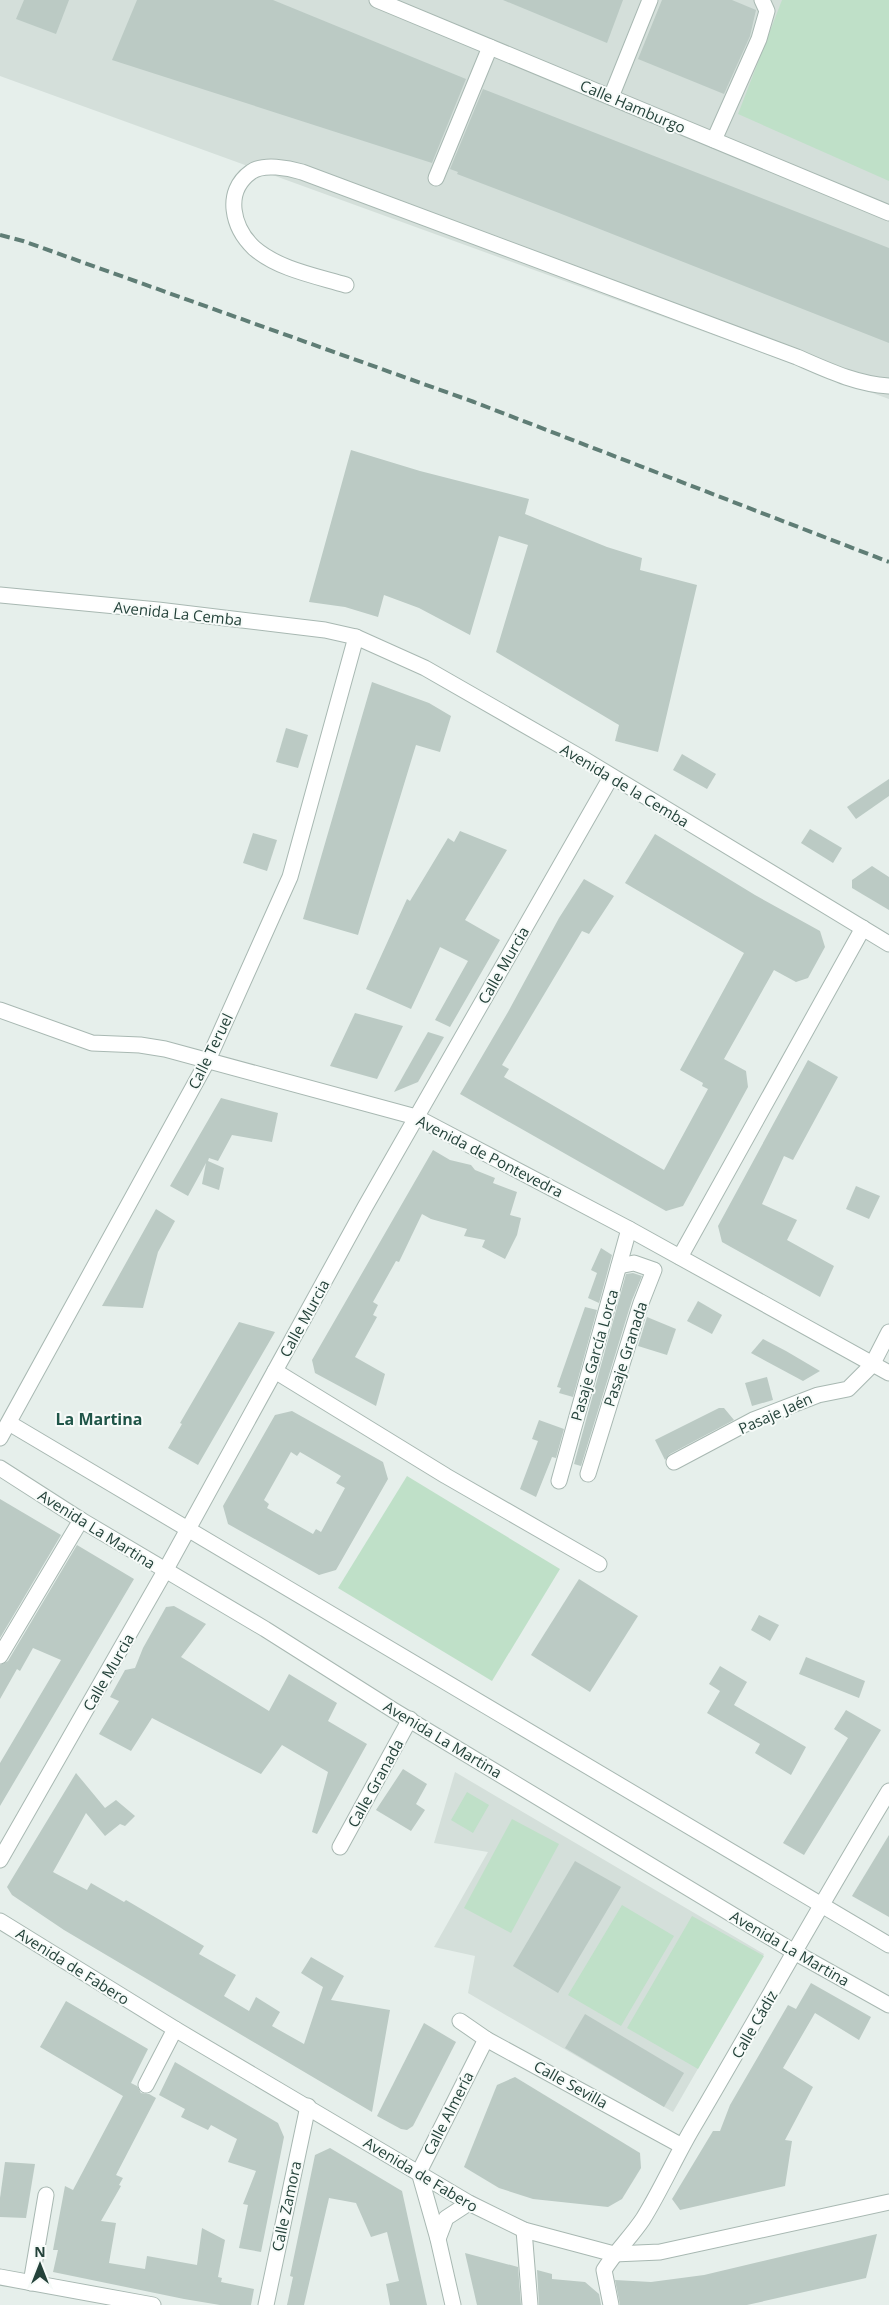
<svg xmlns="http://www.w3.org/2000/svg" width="889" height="2305" font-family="'Open Sans',sans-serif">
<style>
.built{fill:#d4dfda}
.green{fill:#bfe0c8}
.building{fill:#bbcac4;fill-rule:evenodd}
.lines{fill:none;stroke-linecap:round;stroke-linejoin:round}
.minor-casing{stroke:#a8b8b2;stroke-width:17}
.minor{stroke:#fff;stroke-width:15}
.rail{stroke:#5f7d75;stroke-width:4;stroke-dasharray:10 5;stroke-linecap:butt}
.labels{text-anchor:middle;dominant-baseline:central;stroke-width:4;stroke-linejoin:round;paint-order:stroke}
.street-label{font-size:15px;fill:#24423a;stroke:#f7fbf9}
.neighbourhood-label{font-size:16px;font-weight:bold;fill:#1f5548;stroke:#f7fbf9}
</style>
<rect width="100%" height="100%" fill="#e6efeb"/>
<g class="built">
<polygon points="0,0 889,0 889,399 0,76"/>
<polygon points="455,1772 764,1954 673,2112 468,1993 475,1956 434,1947 488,1852 434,1843"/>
</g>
<g class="green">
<polygon points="782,0 889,0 889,181 738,114"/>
<polygon points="407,1476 560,1569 492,1681 338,1588"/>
<polygon points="467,1792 489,1805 473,1833 451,1820"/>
<polygon points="512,1819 559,1844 511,1933 464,1908"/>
<polygon points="622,1905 674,1936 621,2026 568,1995"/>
<polygon points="692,1916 764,1956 698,2069 627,2028"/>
</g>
<g class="building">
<polygon points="24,0 69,0 56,34 16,19"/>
<polygon points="137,0 273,0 466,79 432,163 112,60"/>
<polygon points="503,0 623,0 607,43"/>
<polygon points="662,0 732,0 756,10 750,36 724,94 638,59"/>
<polygon points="483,89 889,248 889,343 559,213 457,174 458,172 450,169"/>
<polygon points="351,450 420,471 529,499 525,514 607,547 642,558 640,570 697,585 658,752 615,741 619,725 496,652 528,545 499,536 470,635 419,608 384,595 378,617 345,607 309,602"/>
<polygon points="372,682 429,703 451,716 440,752 416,745 358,935 303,919"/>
<polygon points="286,728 308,735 298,768 276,762"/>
<polygon points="682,754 716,774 707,789 673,770"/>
<polygon points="889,779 889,796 856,819 847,807"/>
<polygon points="810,829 842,848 833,863 801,843"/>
<polygon points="460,831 507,850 465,920 500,940 450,1027 435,1020 468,961 440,947 411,1009 366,989 407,899 410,901 448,838 454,842"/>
<polygon points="253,833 277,840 267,871 243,863"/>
<polygon points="655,834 755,895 820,931 825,947 808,978 796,982 774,970 724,1059 746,1071 748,1087 683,1206 666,1211 460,1094 508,1012 559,918 584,879 614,896 589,934 582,931 502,1065 509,1069 504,1077 664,1170 708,1089 702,1086 703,1083 680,1070 744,953 625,883"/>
<polygon points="872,866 889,877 889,910 852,888 852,880"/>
<polygon points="355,1013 403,1026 377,1079 330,1066"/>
<polygon points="428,1032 444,1037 418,1082 394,1092"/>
<polygon points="808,1060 838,1077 793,1160 784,1156 762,1204 797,1220 787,1240 834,1266 820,1297 722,1242 718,1226"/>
<polygon points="221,1098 278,1113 272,1142 232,1135 218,1161 209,1158 208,1161 224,1168 219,1190 202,1184 206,1163 188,1196 170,1186"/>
<polygon points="433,1150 450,1160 471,1165 475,1170 495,1178 493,1183 517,1192 510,1215 521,1218 517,1235 505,1259 482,1247 485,1240 464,1236 467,1229 431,1219 422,1214 399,1262 396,1261 373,1302 378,1305 373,1315 377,1317 355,1357 385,1374 376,1406 315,1373 312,1360"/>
<polygon points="856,1186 880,1196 869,1219 846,1209"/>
<polygon points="156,1209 175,1221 158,1252 143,1308 102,1306"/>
<polygon points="601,1248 612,1255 599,1303 588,1298 597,1273 591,1270"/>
<polygon points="633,1273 642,1276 632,1300 581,1466 574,1464 626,1274"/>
<polygon points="698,1301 722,1315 712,1334 687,1321"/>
<polygon points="585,1307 597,1310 573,1397 559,1393 561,1388 557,1387"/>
<polygon points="647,1317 676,1329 667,1355 638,1346"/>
<polygon points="239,1322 275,1332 198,1465 168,1448 182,1424 180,1423"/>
<polygon points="763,1339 786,1351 820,1371 803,1381 751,1353"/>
<polygon points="767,1377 773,1400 752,1406 745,1383"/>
<polygon points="719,1408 724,1408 734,1420 670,1454 665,1460 655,1440"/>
<path d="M292 1411 383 1462 388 1479 336 1570 319 1575 228 1524 223 1506 275 1415ZM291 1452 297 1456 300 1452 341 1476 336 1483 345 1488 321 1532 316 1529 313 1534 267 1508 269 1504 264 1500Z"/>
<polygon points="539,1420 564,1429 556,1458 552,1457 536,1497 520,1489 538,1441 532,1439"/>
<polygon points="0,1499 61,1535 0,1638"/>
<polygon points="77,1545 134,1579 0,1806 0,1763 61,1660 33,1648 20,1671 17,1669 0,1699 0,1665 8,1661"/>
<polygon points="579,1579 638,1616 590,1692 531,1655"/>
<polygon points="174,1606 206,1624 181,1657 269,1711 289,1674 337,1703 328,1721 367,1744 317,1834 312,1832 328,1772 282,1745 261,1774 152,1718 131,1751 99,1734 119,1701 110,1697 125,1670 135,1668 143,1648 166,1607"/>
<polygon points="759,1615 779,1625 770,1641 751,1630"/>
<polygon points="806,1657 865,1681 859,1698 799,1674"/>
<polygon points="720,1666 747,1682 734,1705 806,1747 791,1775 755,1753 760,1744 707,1713 720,1691 709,1684"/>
<polygon points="846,1710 881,1730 804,1855 783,1843 848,1738 834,1729"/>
<polygon points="403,1769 427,1784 416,1804 425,1810 411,1831 376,1810"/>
<polygon points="76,1773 105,1808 116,1800 135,1816 125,1826 120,1824 105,1836 86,1813 53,1872 87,1890 91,1883 124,1902 126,1900 204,1946 199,1954 236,1975 224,1996 249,2011 256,1997 280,2012 272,2026 304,2044 323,1987 301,1973 311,1957 344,1976 331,2000 390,2010 372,2112 64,1930 12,1895 7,1887"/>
<polygon points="889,1835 889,1917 852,1896"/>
<polygon points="575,1861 621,1887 558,1993 513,1966"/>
<polygon points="811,1983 871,2017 859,2040 815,2013 783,2068 813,2087 785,2140 792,2141 785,2186 680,2210 672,2199 713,2131 720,2131 730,2105 788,2005 796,2009"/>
<polygon points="66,2001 148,2049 131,2083 137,2086 141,2093 149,2094 156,2098 116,2175 123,2178 119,2185 121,2186 101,2221 116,2223 109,2263 145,2269 147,2256 197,2265 202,2228 225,2240 218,2277 222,2278 221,2282 254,2289 251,2305 220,2305 184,2299 53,2272 58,2250 53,2250 65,2186 73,2190 123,2096 40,2047"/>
<polygon points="585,2014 684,2073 664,2107 565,2048"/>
<polygon points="424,2023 456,2042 413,2126 407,2130 401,2129 377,2116"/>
<polygon points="175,2062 278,2123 284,2137 261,2252 239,2248 248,2205 243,2204 256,2171 228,2162 237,2139 211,2125 208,2130 181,2117 185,2109 159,2095"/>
<polygon points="515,2077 640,2153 641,2168 622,2199 608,2207 533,2199 499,2188 464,2167 497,2085"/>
<polygon points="330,2148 402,2191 427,2305 390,2305 386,2284 399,2281 387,2232 371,2237 356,2203 329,2198 304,2305 287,2305 293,2277 290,2276 315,2155"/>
<polygon points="5,2162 35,2164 26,2218 0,2217 0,2198"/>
<polygon points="877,2234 866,2278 747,2305 620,2305 615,2280 651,2282 704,2275"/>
<polygon points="465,2253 518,2267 521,2305 477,2305"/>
<polygon points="537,2270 552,2274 552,2279 585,2282 599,2294 601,2305 539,2305"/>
</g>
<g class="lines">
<g class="minor-casing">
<g id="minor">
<polyline points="377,0 889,213"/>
<polyline points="611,97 650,0"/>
<polyline points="714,140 759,39 767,11 762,0"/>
<polyline points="436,178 490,47"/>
<path d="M346 285C316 276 278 269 254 248 233 228 223 192 251 172 263 163 289 168 302 172L797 357C827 370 856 384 889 386"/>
<polyline points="0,595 158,610 325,630 356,637 425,668 582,758 889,944"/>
<polyline points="0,1010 92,1043 140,1045 165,1049 416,1117 629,1229 889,1373"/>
<polyline points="680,1257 863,928"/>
<polyline points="275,1371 446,1476 599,1564"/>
<polyline points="9,1423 889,1945"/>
<polyline points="0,1438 208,1060 290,877 356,637"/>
<polyline points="674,1462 753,1420 818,1395 848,1389 872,1365 889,1332"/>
<polyline points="0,1468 81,1520 265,1629 393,1710 796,1953 889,2005"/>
<polyline points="588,1474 641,1303 654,1270 634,1263 619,1266"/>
<polyline points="559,1481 629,1229"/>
<polyline points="0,1656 81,1520"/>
<polyline points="340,1847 410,1719"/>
<polyline points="0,1860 165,1571 365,1207 611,777"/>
<polyline points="0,1921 175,2029 469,2203 524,2230 614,2254 660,2252 889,2202"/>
<polyline points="460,2021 486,2039 682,2146"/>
<polyline points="146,2085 175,2029"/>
<polyline points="524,2230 530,2305"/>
<polyline points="438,2239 446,2218 469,2203"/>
<polyline points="0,2277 153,2305"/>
<polyline points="31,2283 46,2195"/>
<polyline points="266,2305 308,2106"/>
<polyline points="453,2305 438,2239 419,2172 486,2039"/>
<path d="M611 2305 604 2270C615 2252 631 2237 643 2219 661 2190 675 2158 692 2129 758 2017 821 1903 889 1791"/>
</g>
</g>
<use href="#minor" class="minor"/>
<polyline class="rail" points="0,235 23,241 474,402 889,562"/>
</g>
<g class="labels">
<g class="street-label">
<text transform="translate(633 106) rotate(23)">Calle Hamburgo</text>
<text transform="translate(178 613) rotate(6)">Avenida La Cemba</text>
<text transform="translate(625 785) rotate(31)">Avenida de la Cemba</text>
<text transform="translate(503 965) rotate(-60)">Calle Murcia</text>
<text transform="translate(210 1051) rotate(-64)">Calle Teruel</text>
<text transform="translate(490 1156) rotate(27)">Avenida de Pontevedra</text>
<text transform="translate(304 1318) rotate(-61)">Calle Murcia</text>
<text transform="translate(625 1354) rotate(-72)">Pasaje Granada</text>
<text transform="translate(594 1355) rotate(-74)">Pasaje García Lorca</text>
<text transform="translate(775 1413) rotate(-24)">Pasaje Jaén</text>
<text transform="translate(97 1529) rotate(32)">Avenida La Martina</text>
<text transform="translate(108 1672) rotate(-60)">Calle Murcia</text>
<text transform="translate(443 1739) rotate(31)">Avenida La Martina</text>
<text transform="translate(375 1783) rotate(-61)">Calle Granada</text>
<text transform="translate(790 1948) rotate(30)">Avenida La Martina</text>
<text transform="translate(73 1966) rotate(32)">Avenida de Fabero</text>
<text transform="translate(754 2024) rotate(-60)">Calle Cádiz</text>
<text transform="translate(571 2084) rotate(29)">Calle Sevilla</text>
<text transform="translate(448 2113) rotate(-63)">Calle Almería</text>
<text transform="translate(421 2174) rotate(31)">Avenida de Fabero</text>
<text transform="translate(286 2206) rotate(-78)">Calle Zamora</text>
</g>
<g class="neighbourhood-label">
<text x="99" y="1419">La Martina</text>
</g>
</g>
<g transform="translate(40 2265)" stroke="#f7fbf9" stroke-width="4" paint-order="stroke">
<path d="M0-4L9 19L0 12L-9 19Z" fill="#24423a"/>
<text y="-8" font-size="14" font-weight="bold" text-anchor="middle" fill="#24423a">N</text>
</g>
</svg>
